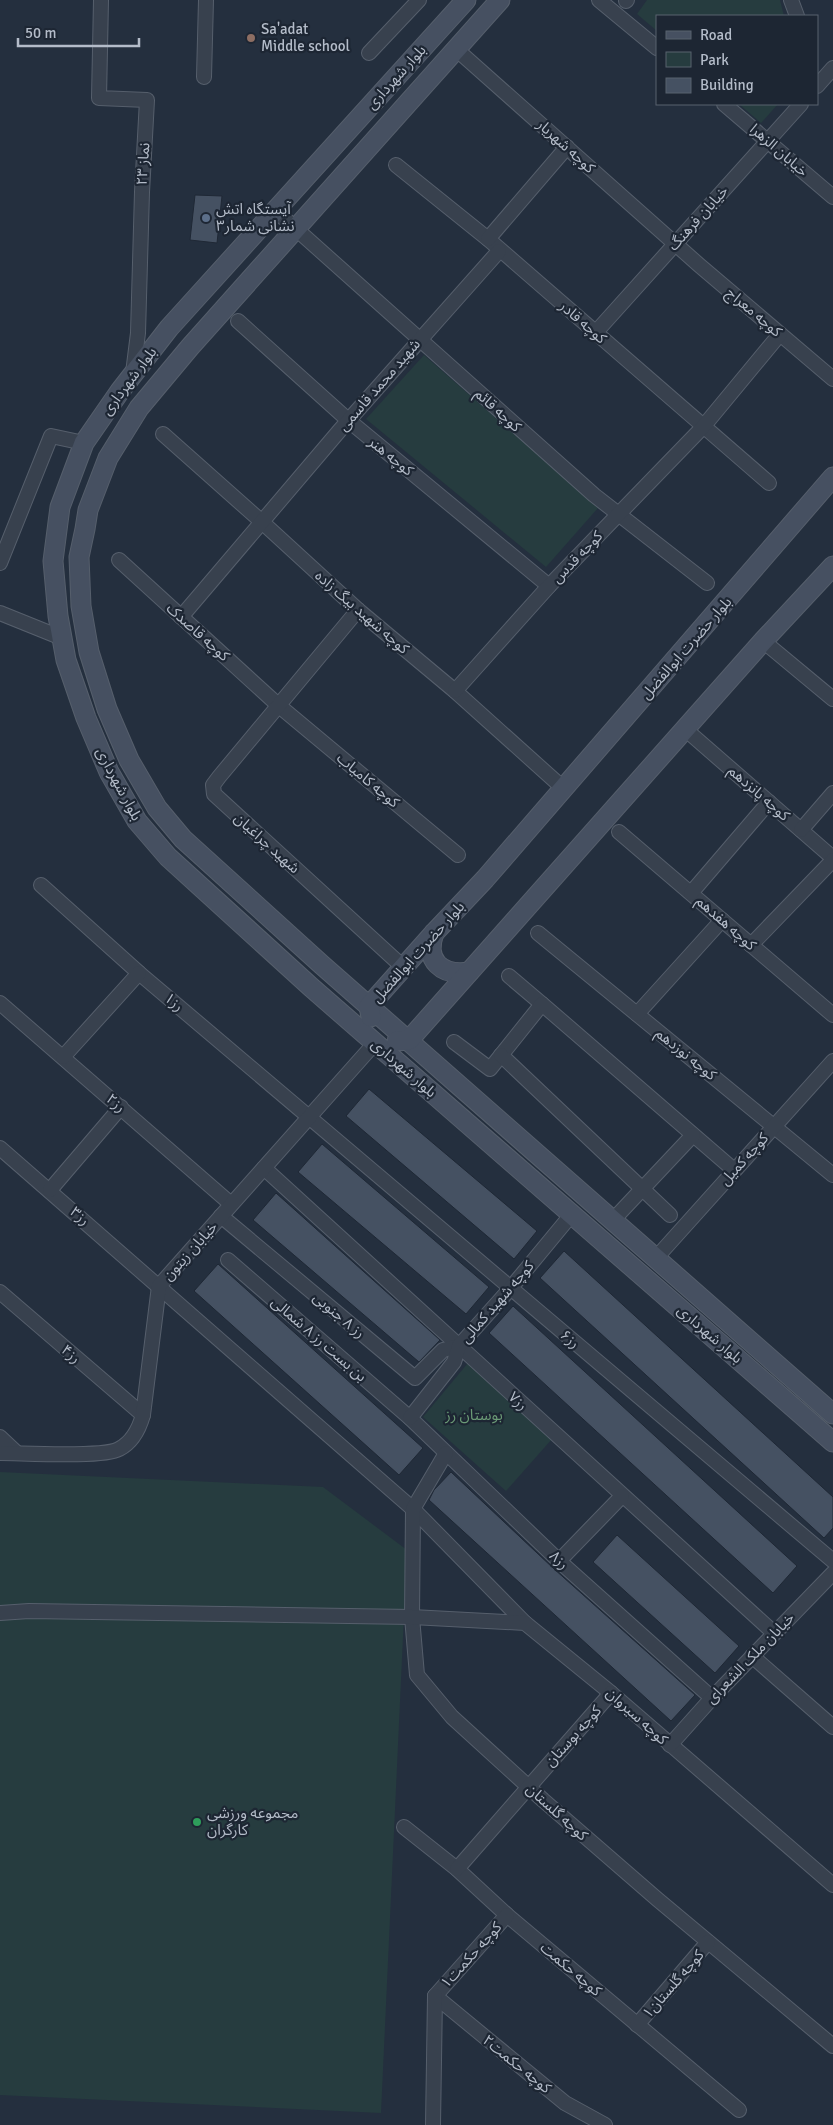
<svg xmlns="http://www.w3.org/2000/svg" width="833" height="2125" font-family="Signika,'Noto Sans Arabic',sans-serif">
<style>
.green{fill:#263c3f}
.building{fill:#455162;stroke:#1f2835}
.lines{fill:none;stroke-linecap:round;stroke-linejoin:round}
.street-casing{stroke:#565f6c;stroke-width:16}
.secondary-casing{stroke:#565f6c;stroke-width:21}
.street{stroke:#38414e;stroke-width:14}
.secondary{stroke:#465061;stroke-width:19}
.education-dot{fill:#8d6e63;stroke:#1d2633;stroke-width:2}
.service-dot{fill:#5c6f8a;stroke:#1d2633;stroke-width:2}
.leisure-dot{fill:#2e9e5b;stroke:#1d2633;stroke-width:2}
.labels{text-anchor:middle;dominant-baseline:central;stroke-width:4.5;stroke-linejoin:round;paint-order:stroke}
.poi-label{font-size:15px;fill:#b4bcc9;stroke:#1d2633;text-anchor:start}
.street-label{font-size:15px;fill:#b4bcc9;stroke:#1d2633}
.park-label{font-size:15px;fill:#6b9a76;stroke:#1d2633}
</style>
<rect width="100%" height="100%" fill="#242f3e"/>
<g class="green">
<polygon points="647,0 780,0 784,16 657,16 657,31 637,14"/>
<polygon points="739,104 778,104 761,123"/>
<polygon points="424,355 598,508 546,567 366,419"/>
<polygon points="468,1363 552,1439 506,1491 423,1417"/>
<polygon points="0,1472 323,1487 407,1550 381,2113 0,2095"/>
</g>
<g class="building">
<polygon points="195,195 222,196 217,243 190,240"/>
<polygon points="369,1089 537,1231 514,1259 346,1116"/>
<polygon points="322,1144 489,1287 466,1314 298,1172"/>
<polygon points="276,1193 440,1340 419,1362 253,1220"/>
<polygon points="564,1251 833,1497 833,1528 824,1538 540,1278"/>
<polygon points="218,1264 423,1448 399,1475 194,1291"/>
<polygon points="513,1306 797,1566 773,1593 489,1333"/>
<polygon points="451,1472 553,1568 695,1695 671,1721 429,1500 434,1490"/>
<polygon points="617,1535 739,1646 715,1673 593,1562"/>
</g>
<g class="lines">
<g class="street-casing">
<g id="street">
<polyline points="101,0 99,98 147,100 142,192 138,333 133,373"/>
<polyline points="599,0 657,48"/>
<polyline points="791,0 797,16"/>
<polyline points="626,1 627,0"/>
<polyline points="456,49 699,265 833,379"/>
<polyline points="369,53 419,0"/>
<polyline points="204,77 206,0"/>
<polyline points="817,86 833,68"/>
<polyline points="724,104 833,197"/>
<polyline points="396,165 488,239 769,483"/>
<polyline points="276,211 594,495 707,583"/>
<polyline points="488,239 567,147"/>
<polyline points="238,321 348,420 549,586"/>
<polyline points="596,332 801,104"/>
<polyline points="163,434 262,522 358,610 455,691 563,788"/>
<polyline points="119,560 278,705 458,855"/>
<polyline points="0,563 51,436 84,443"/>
<polyline points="358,610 219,777 213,785 214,794 403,967"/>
<polyline points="0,613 62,638"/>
<polyline points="181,617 340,430 499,251"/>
<polyline points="763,641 833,699"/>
<polyline points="455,691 549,586 703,427 780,334"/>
<polyline points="685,729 833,858"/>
<polyline points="801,830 833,793"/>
<polyline points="619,832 833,1015"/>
<polyline points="41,885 139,973 833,1561"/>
<polyline points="691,893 769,802"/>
<polyline points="538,933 833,1175"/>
<polyline points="751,945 833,860"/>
<polyline points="509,976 542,1004"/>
<polyline points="0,1003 231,1204"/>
<polyline points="637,1014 722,920"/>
<polyline points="454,1042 490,1069 542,1004 734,1170"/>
<polyline points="501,1055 670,1215"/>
<polyline points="63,1057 139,973"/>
<polyline points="0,1148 413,1509 525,1623"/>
<polyline points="264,1168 774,1633"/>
<polyline points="50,1190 121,1107"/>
<polyline points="221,1216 415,1378 443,1350 459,1346"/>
<polyline points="613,1220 693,1135"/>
<polyline points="656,1258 833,1061"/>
<polyline points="228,1260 410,1418 559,1561 712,1698"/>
<polyline points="0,1292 143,1415"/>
<polyline points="410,1418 454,1362 459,1346 510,1289 572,1214"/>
<polyline points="0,1437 17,1453"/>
<path d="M0 1453C23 1453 103 1458 119 1449 133 1442 139 1429 143 1415L159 1286 375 1043"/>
<polyline points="446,1453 413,1509 412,1617 417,1675 452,1717 543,1800 657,1899 833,2046"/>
<polyline points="559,1561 622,1496"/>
<polyline points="0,1613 29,1611 412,1617 525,1623 611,1693 833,1885"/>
<polyline points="752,1656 833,1727"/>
<polyline points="670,1745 712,1698 833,1573"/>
<polyline points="404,1827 457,1869 507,1915 739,2110"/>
<polyline points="457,1869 611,1693"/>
<polyline points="435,1996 565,2103 605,2125"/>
<polyline points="435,1996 507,1915"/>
<polyline points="637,2025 708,1942"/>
<polyline points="433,2125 435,1996"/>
</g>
</g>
<g class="secondary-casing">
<g id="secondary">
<polyline points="466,0 169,328 120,391 84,443 60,507 53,561 58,616 66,660 86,718 109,772 137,821 168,857 312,988 833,1442"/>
<polyline points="500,0 190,347 139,408 108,458 88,510 85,529 79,557 81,606 89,652 107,709 129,760 157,808 183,839 322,965 833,1414"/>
<path d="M434 933C424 961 442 976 469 972"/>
<polyline points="371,1017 369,1006 434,933 485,879 833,477"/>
<polyline points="397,1041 409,1040 763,641 833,566"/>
</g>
</g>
<use href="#street" class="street"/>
<use href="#secondary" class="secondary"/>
</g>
<circle class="education-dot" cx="251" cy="38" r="5"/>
<circle class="service-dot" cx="206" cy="218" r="5"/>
<circle class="leisure-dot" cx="197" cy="1822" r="5"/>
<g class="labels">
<g class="poi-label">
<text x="261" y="29">Sa'adat<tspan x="261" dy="17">Middle school</tspan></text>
<text x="216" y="209">آیستگاه اتش<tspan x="216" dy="17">نشانی شمار۳</tspan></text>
<text x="207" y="1813">مجموعه ورزشی<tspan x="207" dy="17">کارگران</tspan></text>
</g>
<g class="street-label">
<text transform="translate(396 77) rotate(-48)">بلوار شهرداری</text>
<text transform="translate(566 146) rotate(42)">کوچه شهریار</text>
<text transform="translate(779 150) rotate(41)">خیابان الزهرا</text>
<text transform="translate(143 164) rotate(-86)">نماز ۲۳</text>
<text transform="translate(698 218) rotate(-48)">خیابان فرهنگ</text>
<text transform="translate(754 312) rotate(40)">کوچه معراج</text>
<text transform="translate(583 322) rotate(41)">کوچه قادر</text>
<text transform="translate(129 381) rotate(-53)">بلوار شهرداری</text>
<text transform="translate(379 385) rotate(-49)">شهید محمد قاسمی</text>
<text transform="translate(498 410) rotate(42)">کوچه قائم</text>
<text transform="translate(391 456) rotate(39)">کوچه هنر</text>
<text transform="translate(577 557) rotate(-46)">کوچه قدس</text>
<text transform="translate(362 612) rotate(41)">کوچه شهید بیگ زاده</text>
<text transform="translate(198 632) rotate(42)">کوچه قاصدک</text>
<text transform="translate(686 648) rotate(-49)">بلوار حضرت ابوالفضل</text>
<text transform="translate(368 780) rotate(40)">کوچه کامیاب</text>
<text transform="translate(119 784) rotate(62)">بلوار شهرداری</text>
<text transform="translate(759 793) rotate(41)">کوچه پانزدهم</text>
<text transform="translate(267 843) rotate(42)">شهید چراغیان</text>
<text transform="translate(726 923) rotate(41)">کوچه هفدهم</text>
<text transform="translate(418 952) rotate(-48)">بلوار حضرت ابوالفضل</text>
<text transform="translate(174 1002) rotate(40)">رز۱</text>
<text transform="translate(686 1054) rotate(39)">کوچه نوزدهم</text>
<text transform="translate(404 1068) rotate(41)">بلوار شهرداری</text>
<text transform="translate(116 1103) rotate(41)">رز۲</text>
<text transform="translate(744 1159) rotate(-48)">کوچه کمیل</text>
<text transform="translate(80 1216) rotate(41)">رز۳</text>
<text transform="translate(190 1251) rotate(-48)">خیابان زیتون</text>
<text transform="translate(497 1302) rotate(-49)">کوچه شهید کمالی</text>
<text transform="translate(339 1315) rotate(40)">رز ۸ جنوبی</text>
<text transform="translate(710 1334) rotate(41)">بلوار شهرداری</text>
<text transform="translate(319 1339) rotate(41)">بن بست رز ۸ شمالی</text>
<text transform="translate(570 1339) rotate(40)">رز۶</text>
<text transform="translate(71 1354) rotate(41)">رز۴</text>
<text transform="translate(518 1401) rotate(43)">رز۷</text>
<text transform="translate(559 1560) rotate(43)">رز۸</text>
<text transform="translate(750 1658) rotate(-46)">خیابان ملک الشعرای</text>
<text transform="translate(637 1716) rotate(42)">کوچه سیروان</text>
<text transform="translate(573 1736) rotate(-48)">کوچه بوستان</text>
<text transform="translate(557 1812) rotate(42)">کوچه گلستان</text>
<text transform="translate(471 1955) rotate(-48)">کوچه حکمت۱</text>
<text transform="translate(571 1969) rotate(40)">کوچه حکمت</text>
<text transform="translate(673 1984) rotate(-49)">کوچه گلستان۱</text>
<text transform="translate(517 2064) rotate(39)">کوچه حکمت۲</text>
</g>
<g class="park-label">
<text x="474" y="1415">بوستان رز</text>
</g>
</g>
<rect x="656" y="15" width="162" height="90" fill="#1d2633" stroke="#59626f"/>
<rect x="666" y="31" width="25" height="8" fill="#465061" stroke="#59626f"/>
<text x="700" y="40" font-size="15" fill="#b4bcc9">Road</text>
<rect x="666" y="52" width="25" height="15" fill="#263c3f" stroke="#59626f"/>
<text x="700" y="65" font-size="15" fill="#b4bcc9">Park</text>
<rect x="666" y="78" width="25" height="15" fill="#455162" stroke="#59626f"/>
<text x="700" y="90" font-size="15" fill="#b4bcc9">Building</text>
<path d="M18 38v8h121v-8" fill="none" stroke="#b4bcc9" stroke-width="2.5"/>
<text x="25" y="38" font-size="15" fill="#b4bcc9" stroke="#1d2633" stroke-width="4" paint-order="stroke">50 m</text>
</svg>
